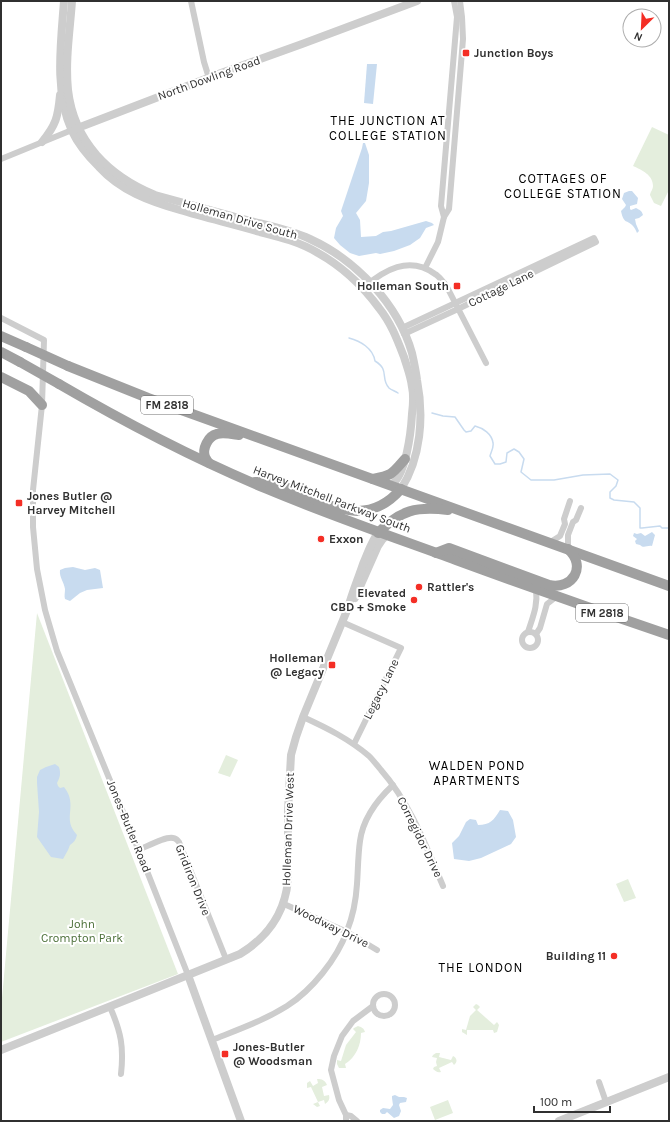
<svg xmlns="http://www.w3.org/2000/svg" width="670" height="1122" font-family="Karla,sans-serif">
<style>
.green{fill:#e4eedd}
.water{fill:#c8dbef}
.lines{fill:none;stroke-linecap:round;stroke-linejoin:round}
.stream{stroke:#c8dbef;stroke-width:1.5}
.minor{stroke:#cdcdcd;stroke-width:6}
.tertiary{stroke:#cdcdcd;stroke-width:8}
.trunk{stroke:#a0a0a0;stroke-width:10}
.trunk-bridge{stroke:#a0a0a0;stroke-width:10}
.poi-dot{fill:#f42e25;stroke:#fff;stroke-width:1.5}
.labels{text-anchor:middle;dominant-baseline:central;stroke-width:4;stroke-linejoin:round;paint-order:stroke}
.shield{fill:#fff;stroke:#6e6e6e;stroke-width:1}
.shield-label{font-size:11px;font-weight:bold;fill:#303030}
.poi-label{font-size:12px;font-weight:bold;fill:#303030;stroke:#fff;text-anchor:start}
.street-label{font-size:12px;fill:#303030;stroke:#fff}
.park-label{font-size:12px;fill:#4c7039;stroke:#fff}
.neighbourhood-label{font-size:13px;letter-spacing:1px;fill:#000;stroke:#fff}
</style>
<rect width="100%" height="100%" fill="#fff"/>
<g class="green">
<path d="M652 127 669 135V190L661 206 654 203 650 195C650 193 653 189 653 186 653 175 642 170 633 166Z"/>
<polygon points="37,613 178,974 1,1042 1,1009"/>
<polygon points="226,755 238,760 230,777 218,773"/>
<polygon points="628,879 636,898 624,902 616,884"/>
<polygon points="476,1004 478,1005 480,1007 477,1010 494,1025 497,1022 499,1025 497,1032 494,1033 493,1030 467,1030 467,1035 462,1032 462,1029 466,1030 470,1016 476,1010 473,1007"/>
<path d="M358 1026C361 1027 364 1028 365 1032L361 1033C361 1045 356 1057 345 1064L346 1068H339L337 1064V1060L341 1061 346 1045 356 1032 353 1029 354 1028Z"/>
<path d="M436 1053H440L439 1057 451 1060 453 1056C457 1058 458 1062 454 1065L452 1062 439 1068 441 1072C437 1073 436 1071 433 1069L434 1067 437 1066 436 1062 437 1058 432 1057 433 1055Z"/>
<path d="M317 1079C322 1079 325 1080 327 1085L322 1087 324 1096 329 1095C330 1099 329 1101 325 1104L324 1100 318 1102 320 1106 317 1107 313 1104 318 1102 311 1087 307 1088V1083L310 1081 313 1086 318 1083Z"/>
<polygon points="448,1100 453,1113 435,1120 430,1107"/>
</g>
<g class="water">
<polygon points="367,64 377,64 373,104 364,103"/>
<polygon points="363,143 365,143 369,155 369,183 366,201 356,213 360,220 361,237 376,236 383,232 391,231 426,221 432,223 434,225 426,228 420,238 410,245 394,251 380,254 376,253 359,256 350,253 340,245 334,238 336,228 343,216 341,211 362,148"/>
<path d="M629 191H632L638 198 637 204 630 206V209L631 210 636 208C640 210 642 211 643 215L639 218 635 219 636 224 639 231 637 233C636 231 635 228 633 226 627 219 624 225 621 211L625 207 626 205 622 199 624 193Z"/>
<path d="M652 532 655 535 652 546C647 545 644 549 640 545L636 544 635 541 637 539 633 536 634 533 637 534 641 533 645 536Z"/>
<path d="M73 567 85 570 95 568 100 570 103 588 87 590 80 593 70 601 65 599C64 596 65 593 65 589 64 582 59 577 60 570L65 568Z"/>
<path d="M55 764 59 767C61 774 60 777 57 783L58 786 60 788 64 787C79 806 61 818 77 835 76 840 73 843 70 845L68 850 63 859 51 857 37 837 39 812 37 783V777L40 770 46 767Z"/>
<path d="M500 810 508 811 513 820 516 837 511 844 481 858 469 861 454 859 452 843 459 836 466 822 470 819 476 820 478 825C490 825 494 820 500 810Z"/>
<polygon points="395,1095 399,1097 404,1097 407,1098 406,1102 400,1103 399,1105 401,1111 399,1116 394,1118 387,1112 385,1114 382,1114 380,1112 380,1110 383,1108 390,1109 393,1105 392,1098 392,1096"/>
</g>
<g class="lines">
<g class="stream">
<path d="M349 338C360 341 373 348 375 361 390 370 380 378 389 388 391 390 395 391 398 393"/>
<path d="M432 413 443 416 455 417 464 430 466 432 471 431 475 426C483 428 492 434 493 443 494 447 491 452 490 456L495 464H500L506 462 507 453 514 449 519 452 524 459 521 472 531 480H554L583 475 610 474 618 480 616 486 610 492V498L614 500 634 502 640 508V528H642L660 526 662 528H669"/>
</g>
<g class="minor">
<polyline points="191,1 204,62 209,78"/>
<polyline points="1,159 72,130"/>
<polyline points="444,217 441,206 457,17 454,1"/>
<polyline points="425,268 438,242 444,217 449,209 463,39 462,17 460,1"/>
<path d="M363 288C384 270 409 255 435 274 439 276 442 281 446 285L486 363"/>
<polyline points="1,318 44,340 42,405 33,490 33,527 37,569 45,610 57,651 141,856 188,975"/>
<polyline points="402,328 594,238 596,242 458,309 404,334"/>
<polyline points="549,543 560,536 565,524 564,519 570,501"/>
<polyline points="568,549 568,535 573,522 576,520 581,508"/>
<polyline points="342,622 401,648 354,744"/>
<circle cx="530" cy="640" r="8"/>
<path d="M528 632C533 616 538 606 536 589"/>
<polyline points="536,634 540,628 547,604 556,597"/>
<path d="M303 717C327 728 349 739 369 756 373 760 377 765 381 770 410 803 426 846 443 886"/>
<path d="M138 850C146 847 166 836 173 838 176 838 177 840 179 842L226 959"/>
<polyline points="284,904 347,932 377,950"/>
<circle cx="384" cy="1005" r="11"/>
<path d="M110 1007C121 1032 124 1047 121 1074"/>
<path d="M212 1040C237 1030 263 1021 287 1006 312 990 337 959 347 931 353 916 356 900 357 884 358 870 358 855 360 841 363 818 377 800 393 785"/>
<polyline points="599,1082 606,1102"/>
<polyline points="346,1115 351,1116 357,1121"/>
<polyline points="346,1121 346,1115 339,1100 331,1070 334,1056 342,1036 353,1021 373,1006"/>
</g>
<g class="tertiary">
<path d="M64 1C61 42 54 92 72 131 78 144 89 157 99 167 121 191 149 201 180 210 206 218 233 224 260 232 280 237 300 242 318 253 343 267 362 285 379 308 391 323 397 339 404 357 407 367 411 377 412 387 414 396 413 406 412 414 411 432 406 476 391 485"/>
<path d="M72 1C70 30 65 60 68 90 74 142 109 176 155 195 184 203 214 211 243 219 265 225 288 229 310 239 356 260 398 304 412 353 414 362 416 371 417 380 424 416 421 458 401 489"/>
<polyline points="75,129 221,73 302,44 417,1"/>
<path d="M42 142C56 125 58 117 60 95"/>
<polyline points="355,598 378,546 382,540 386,536"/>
<polyline points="188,975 241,1121"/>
<path d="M1 1050 131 998 240 954C268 937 285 912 288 880V811L291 755 296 737 303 717 348 608C352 593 358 579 363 564 368 553 371 542 378 533"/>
<polyline points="559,1121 669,1077"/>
</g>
<g class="trunk">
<polyline points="1,336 26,347"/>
<polyline points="1,352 20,362"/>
<polyline points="68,366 148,398 669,586"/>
<polyline points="1,377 29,391 42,405"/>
<path d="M59 384C126 423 195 459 267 489 329 515 393 537 456 560 527 586 598 611 669 635"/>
<path d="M209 463C207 461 206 459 205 457 202 449 208 436 217 434 223 432 232 434 239 435"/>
<path d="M373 479C393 475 392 474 405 459"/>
<path d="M255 482C260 482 267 480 273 482 279 483 284 487 290 489 330 505 366 529 401 489"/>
<path d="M378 533C400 510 417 506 448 510"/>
<path d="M436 553 449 548 549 585C573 590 587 566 568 549"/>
</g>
<g class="trunk-bridge">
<polyline points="26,347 68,366"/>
<polyline points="20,362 59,384"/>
</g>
</g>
<g class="poi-dot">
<rect x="462" y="49" width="8" height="8" rx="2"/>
<rect x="453" y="282" width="8" height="8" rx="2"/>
<rect x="15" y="499" width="8" height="8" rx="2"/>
<circle cx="321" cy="539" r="4"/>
<circle cx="419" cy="587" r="4"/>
<circle cx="414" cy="600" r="4"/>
<rect x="328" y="661" width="8" height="8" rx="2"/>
<circle cx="614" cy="956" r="4"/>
<rect x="221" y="1050" width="8" height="8" rx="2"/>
</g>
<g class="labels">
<g class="shield">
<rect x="141" y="396" width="52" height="18" rx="3"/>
<rect x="576" y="604" width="52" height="18" rx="3"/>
</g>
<g class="shield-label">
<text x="167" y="405">FM 2818</text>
<text x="602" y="613">FM 2818</text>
</g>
<g class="poi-label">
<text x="474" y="53">Junction Boys</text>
<text x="449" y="286" text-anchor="end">Holleman South</text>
<text x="27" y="496">Jones Butler @<tspan x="27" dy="14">Harvey Mitchell</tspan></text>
<text x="329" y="539">Exxon</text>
<text x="427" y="587">Rattler's</text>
<text x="406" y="593" text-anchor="end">Elevated<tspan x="406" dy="14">CBD + Smoke</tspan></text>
<text x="324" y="658" text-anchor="end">Holleman<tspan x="324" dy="14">@ Legacy</tspan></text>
<text x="606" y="956" text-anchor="end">Building 11</text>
<text x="233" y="1047">Jones-Butler<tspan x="233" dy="14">@ Woodsman</tspan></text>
</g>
<g class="street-label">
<text transform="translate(209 78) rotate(-20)">North Dowling Road</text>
<text transform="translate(240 219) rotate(16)">Holleman Drive South</text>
<text transform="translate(501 288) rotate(-26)">Cottage Lane</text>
<text transform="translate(332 499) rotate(21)">Harvey Mitchell Parkway South</text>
<text transform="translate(381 689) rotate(-64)">Legacy Lane</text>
<text transform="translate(129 826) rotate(68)">Jones-Butler Road</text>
<text transform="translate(288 829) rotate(-88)">Holleman Drive West</text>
<text transform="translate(420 837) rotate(64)">Corregidor Drive</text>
<text transform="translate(193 880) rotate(68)">Gridiron Drive</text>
<text transform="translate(331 926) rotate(26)">Woodway Drive</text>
</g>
<g class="park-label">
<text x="82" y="924">John<tspan x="82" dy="14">Crompton Park</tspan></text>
</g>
<g class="neighbourhood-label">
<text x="388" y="120">THE JUNCTION AT<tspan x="388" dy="15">COLLEGE STATION</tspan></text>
<text x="563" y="178">COTTAGES OF<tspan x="563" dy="15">COLLEGE STATION</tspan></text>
<text x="477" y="765">WALDEN POND<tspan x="477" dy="15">APARTMENTS</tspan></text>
<text x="481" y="967">THE LONDON</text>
</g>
</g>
<rect width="670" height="1122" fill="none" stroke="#303030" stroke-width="4"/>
<g transform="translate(642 28) rotate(204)"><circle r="19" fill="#ffffff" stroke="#acacac"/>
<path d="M0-3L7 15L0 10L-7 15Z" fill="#f42e25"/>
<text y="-6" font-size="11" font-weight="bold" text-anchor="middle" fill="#303030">N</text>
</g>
<path d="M534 1106v6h76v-6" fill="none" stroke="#303030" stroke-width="2"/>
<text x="540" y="1106" font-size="12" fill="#303030" stroke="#ffffff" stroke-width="3" paint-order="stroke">100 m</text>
</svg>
